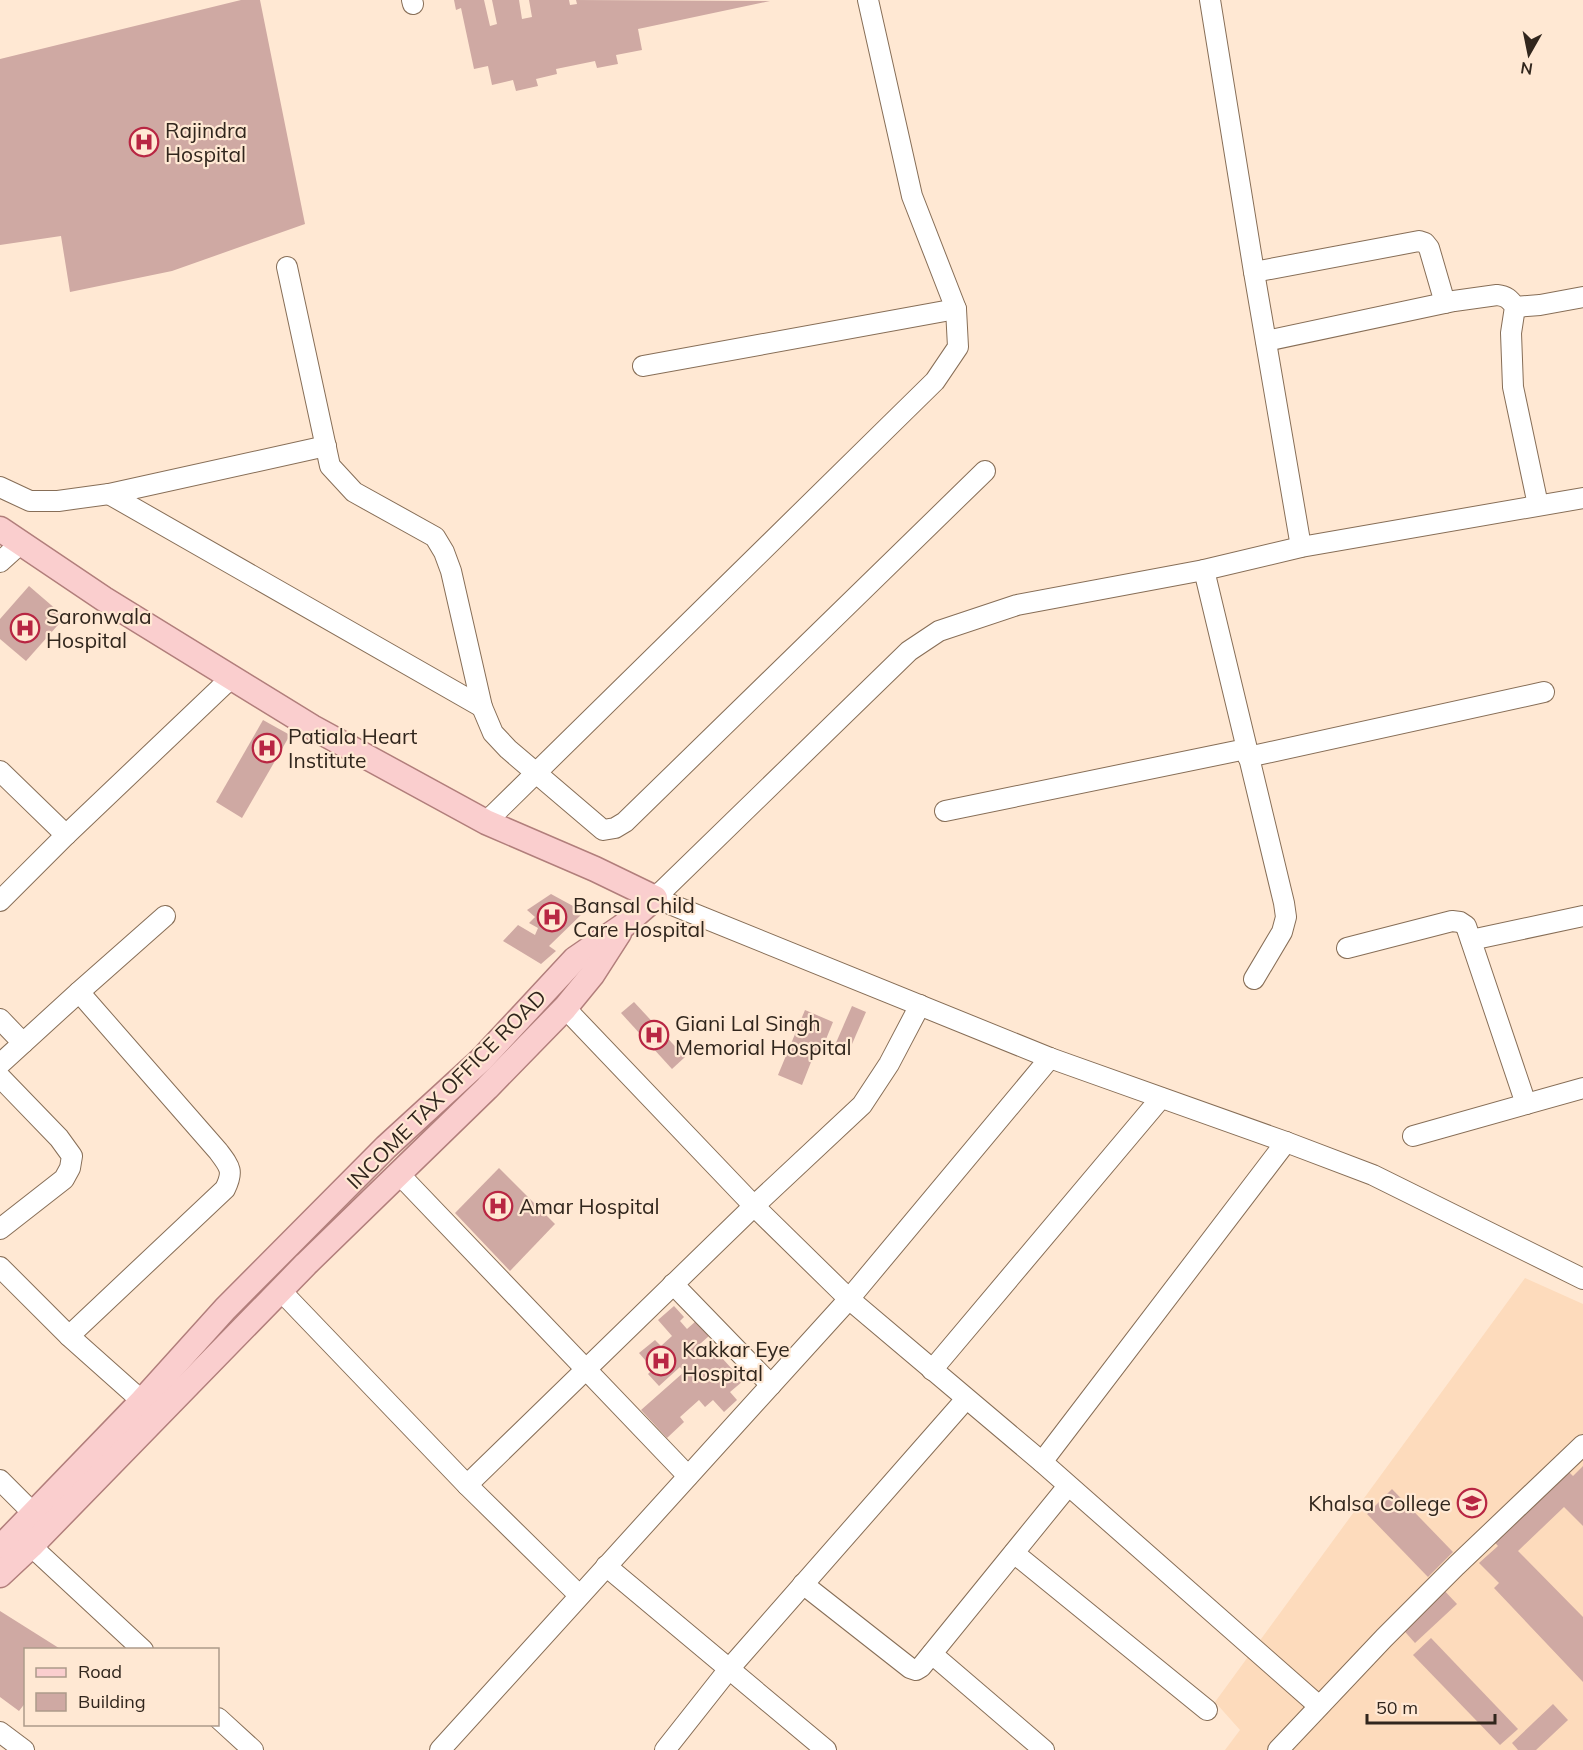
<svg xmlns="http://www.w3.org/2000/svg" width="1583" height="1750" font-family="Mulish,sans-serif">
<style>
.built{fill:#fddbbc}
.building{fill:#cfa9a3}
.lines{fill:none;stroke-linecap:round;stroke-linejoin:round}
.minor-casing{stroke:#876e57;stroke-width:22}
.major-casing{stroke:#b17e7b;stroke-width:27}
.minor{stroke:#fff;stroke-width:20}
.major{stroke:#facece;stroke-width:24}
.labels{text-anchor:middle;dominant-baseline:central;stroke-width:4.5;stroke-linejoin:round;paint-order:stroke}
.poi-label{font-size:21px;fill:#31261d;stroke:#ffe8d3;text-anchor:start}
.street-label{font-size:21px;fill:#31261d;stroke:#ffe8d3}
</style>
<rect width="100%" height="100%" fill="#ffe8d3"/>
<polygon class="built" points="1525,1278 1583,1304 1583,1750 1225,1750 1240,1730 1215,1702"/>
<g class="building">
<polygon points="241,0 260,0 305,224 172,271 70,292 61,236 0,245 0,59"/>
<polygon points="454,0 484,0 490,26 497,24 492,0 519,0 522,19 532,17 529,0 569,0 570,5 577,4 576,0 770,1 638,29 642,50 616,55 618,64 597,68 595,61 556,69 557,74 536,79 538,86 516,91 513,80 492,85 488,66 474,69 461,8 456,10"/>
<polygon points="29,586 65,617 26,661 0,639 0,619"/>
<polygon points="263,720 290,735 242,818 216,802"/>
<polygon points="551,894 584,912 549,946 556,951 541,964 503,941 518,925 535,935 538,928 529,923 535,917 527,910"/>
<polygon points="634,1002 685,1057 672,1069 621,1013"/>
<polygon points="852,1006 866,1012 849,1051 835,1045"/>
<polygon points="805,1010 833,1022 820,1054 815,1052 802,1085 778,1075"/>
<polygon points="499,1168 555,1224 510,1271 455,1213"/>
<polygon points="674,1306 684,1317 680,1321 687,1329 696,1321 709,1336 693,1350 699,1356 711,1346 743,1381 730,1392 737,1400 724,1412 713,1400 705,1407 699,1400 680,1417 684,1422 667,1438 641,1410 684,1372 680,1367 659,1386 648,1374 653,1369 639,1353 655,1340 661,1346 672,1336 658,1320"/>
<polygon points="1583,1466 1583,1526 1564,1507 1518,1551 1583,1617 1583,1682 1494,1588 1499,1583 1479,1563 1498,1546 1490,1537 1564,1467 1573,1476"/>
<polygon points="1392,1489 1453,1552 1428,1577 1367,1514"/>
<polygon points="1440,1586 1457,1604 1415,1643 1399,1625"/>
<polygon points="0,1611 62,1650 26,1650 26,1702 19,1711 0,1697"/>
<polygon points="1431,1638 1518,1729 1500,1745 1413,1655"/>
<polygon points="1553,1704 1568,1720 1536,1750 1518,1750 1512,1743"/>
</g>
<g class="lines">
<g class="minor-casing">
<g id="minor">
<polyline points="412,0 413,4"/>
<polyline points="1210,0 1254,272 1301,547"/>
<polyline points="287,267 330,466 354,492 435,537 444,552 451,571 482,707 493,733 508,749 603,830 615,828 625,822 985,471"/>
<polyline points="1254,272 1419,241 1425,243 1429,248 1445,303"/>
<polyline points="1515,307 1540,305 1583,297"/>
<path d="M1266 341 1454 301 1497 295C1506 296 1510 299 1515 307L1511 333 1513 387 1538 505"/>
<polyline points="643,366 956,309"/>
<polyline points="0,487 30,501 58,501 109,494 326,446"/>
<polyline points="109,494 482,707"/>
<polyline points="1583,498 1301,547 1204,570 1017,605 939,631 909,651 655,898 1050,1058 1286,1142 1373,1175 1583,1279"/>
<polyline points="0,562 21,543"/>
<polyline points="1204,570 1284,903 1286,917 1282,932 1254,979"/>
<polyline points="1248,757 1544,692"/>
<polyline points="0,771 66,835 0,901"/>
<polyline points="945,811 1246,749"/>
<polyline points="486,822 935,381 958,347 956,309 912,196 868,0"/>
<polyline points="66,835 232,677"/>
<polyline points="1471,940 1583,916"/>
<polyline points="1347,948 1452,921 1460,922 1466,926 1526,1104"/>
<polyline points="565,1008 754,1206 849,1299 1042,1462 1319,1706"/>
<polyline points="0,1019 23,1043"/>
<polyline points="0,1064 79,992 165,916"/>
<polyline points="0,1077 59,1138 72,1156 70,1168 64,1179 0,1229"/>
<polyline points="1413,1136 1583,1088"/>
<polyline points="399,1174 688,1476"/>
<polyline points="0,1267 69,1336 142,1401"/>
<polyline points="673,1284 771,1385"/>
<polyline points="281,1291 467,1485 754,1206 862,1105 889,1064 920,1005"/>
<path d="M69 1336 225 1189C234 1171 230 1167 218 1151L79 992"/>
<polyline points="932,1370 1161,1098"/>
<polyline points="1042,1462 1286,1142"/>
<polyline points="0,1480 33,1513"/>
<polyline points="467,1485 579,1595"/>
<polyline points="31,1546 143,1650"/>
<polyline points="1014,1553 1207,1710"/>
<polyline points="606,1566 826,1750"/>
<polyline points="803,1584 910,1668 916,1670 921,1667 1068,1486"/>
<polyline points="932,1654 1044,1750"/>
<polyline points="218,1718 253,1750"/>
<polyline points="0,1732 24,1750"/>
<polyline points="440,1750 849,1299 1050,1058"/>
<polyline points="665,1750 729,1669 966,1399"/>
<polyline points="1278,1750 1384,1638 1456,1566 1583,1445"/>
</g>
</g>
<g class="major-casing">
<g id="major">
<polyline points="0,529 104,599 312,727 486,822 595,869 655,898 623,926 575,959 481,1060 386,1147 225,1309 142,1401 0,1548"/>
<polyline points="0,1575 31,1546 306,1264 487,1088 565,1008 592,975 619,933"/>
</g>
</g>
<use href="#minor" class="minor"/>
<use href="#major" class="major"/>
</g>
<defs>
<g id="hospital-ring" transform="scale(1.5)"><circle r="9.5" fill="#ffe8d3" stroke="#b82643" stroke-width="1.5"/><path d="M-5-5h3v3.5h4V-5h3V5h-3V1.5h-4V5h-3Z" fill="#b82643"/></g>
<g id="university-ring" transform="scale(1.5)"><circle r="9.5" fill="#ffe8d3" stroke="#b82643" stroke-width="1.5"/><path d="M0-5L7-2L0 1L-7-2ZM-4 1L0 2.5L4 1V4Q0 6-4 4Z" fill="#b82643"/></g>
</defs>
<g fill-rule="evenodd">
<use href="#hospital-ring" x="144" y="142"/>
<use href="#hospital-ring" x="25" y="628"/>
<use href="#hospital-ring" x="267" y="748"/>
<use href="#hospital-ring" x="552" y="917"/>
<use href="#hospital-ring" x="654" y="1035"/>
<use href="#hospital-ring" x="498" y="1206"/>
<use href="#hospital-ring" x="661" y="1361"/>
<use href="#university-ring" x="1472" y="1503"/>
</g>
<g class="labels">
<g class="poi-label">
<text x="165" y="130">Rajindra<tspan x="165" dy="24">Hospital</tspan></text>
<text x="46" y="616">Saronwala<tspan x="46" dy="24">Hospital</tspan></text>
<text x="288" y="736">Patiala Heart<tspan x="288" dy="24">Institute</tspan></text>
<text x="573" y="905">Bansal Child<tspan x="573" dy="24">Care Hospital</tspan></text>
<text x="675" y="1023">Giani Lal Singh<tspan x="675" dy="24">Memorial Hospital</tspan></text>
<text x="519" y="1206">Amar Hospital</text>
<text x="682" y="1349">Kakkar Eye<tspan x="682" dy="24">Hospital</tspan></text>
<text x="1451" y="1503" text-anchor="end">Khalsa College</text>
</g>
<g class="street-label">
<text transform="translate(446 1089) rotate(-45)">INCOME TAX OFFICE ROAD</text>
</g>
</g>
<rect x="24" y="1648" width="195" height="78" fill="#ffe8d3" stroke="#ad9a8a" stroke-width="1.5"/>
<rect x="36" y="1668" width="30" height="9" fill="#facece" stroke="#ad9a8a" stroke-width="1.5"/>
<text x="78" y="1678" font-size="18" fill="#31261d">Road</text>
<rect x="36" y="1693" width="30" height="18" fill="#cfa9a3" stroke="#ad9a8a" stroke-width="1.5"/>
<text x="78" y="1708" font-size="18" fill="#31261d">Building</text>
<g transform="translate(1529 54) rotate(189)" stroke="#ffe8d3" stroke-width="4.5" paint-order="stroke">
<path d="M0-4.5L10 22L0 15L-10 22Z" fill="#31261d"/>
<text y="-9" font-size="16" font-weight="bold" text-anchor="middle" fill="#31261d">N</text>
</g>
<path d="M1367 1714v9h128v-9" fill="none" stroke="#31261d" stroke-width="3"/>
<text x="1376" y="1714" font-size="18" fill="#31261d" stroke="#ffe8d3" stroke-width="4.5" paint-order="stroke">50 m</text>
</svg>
